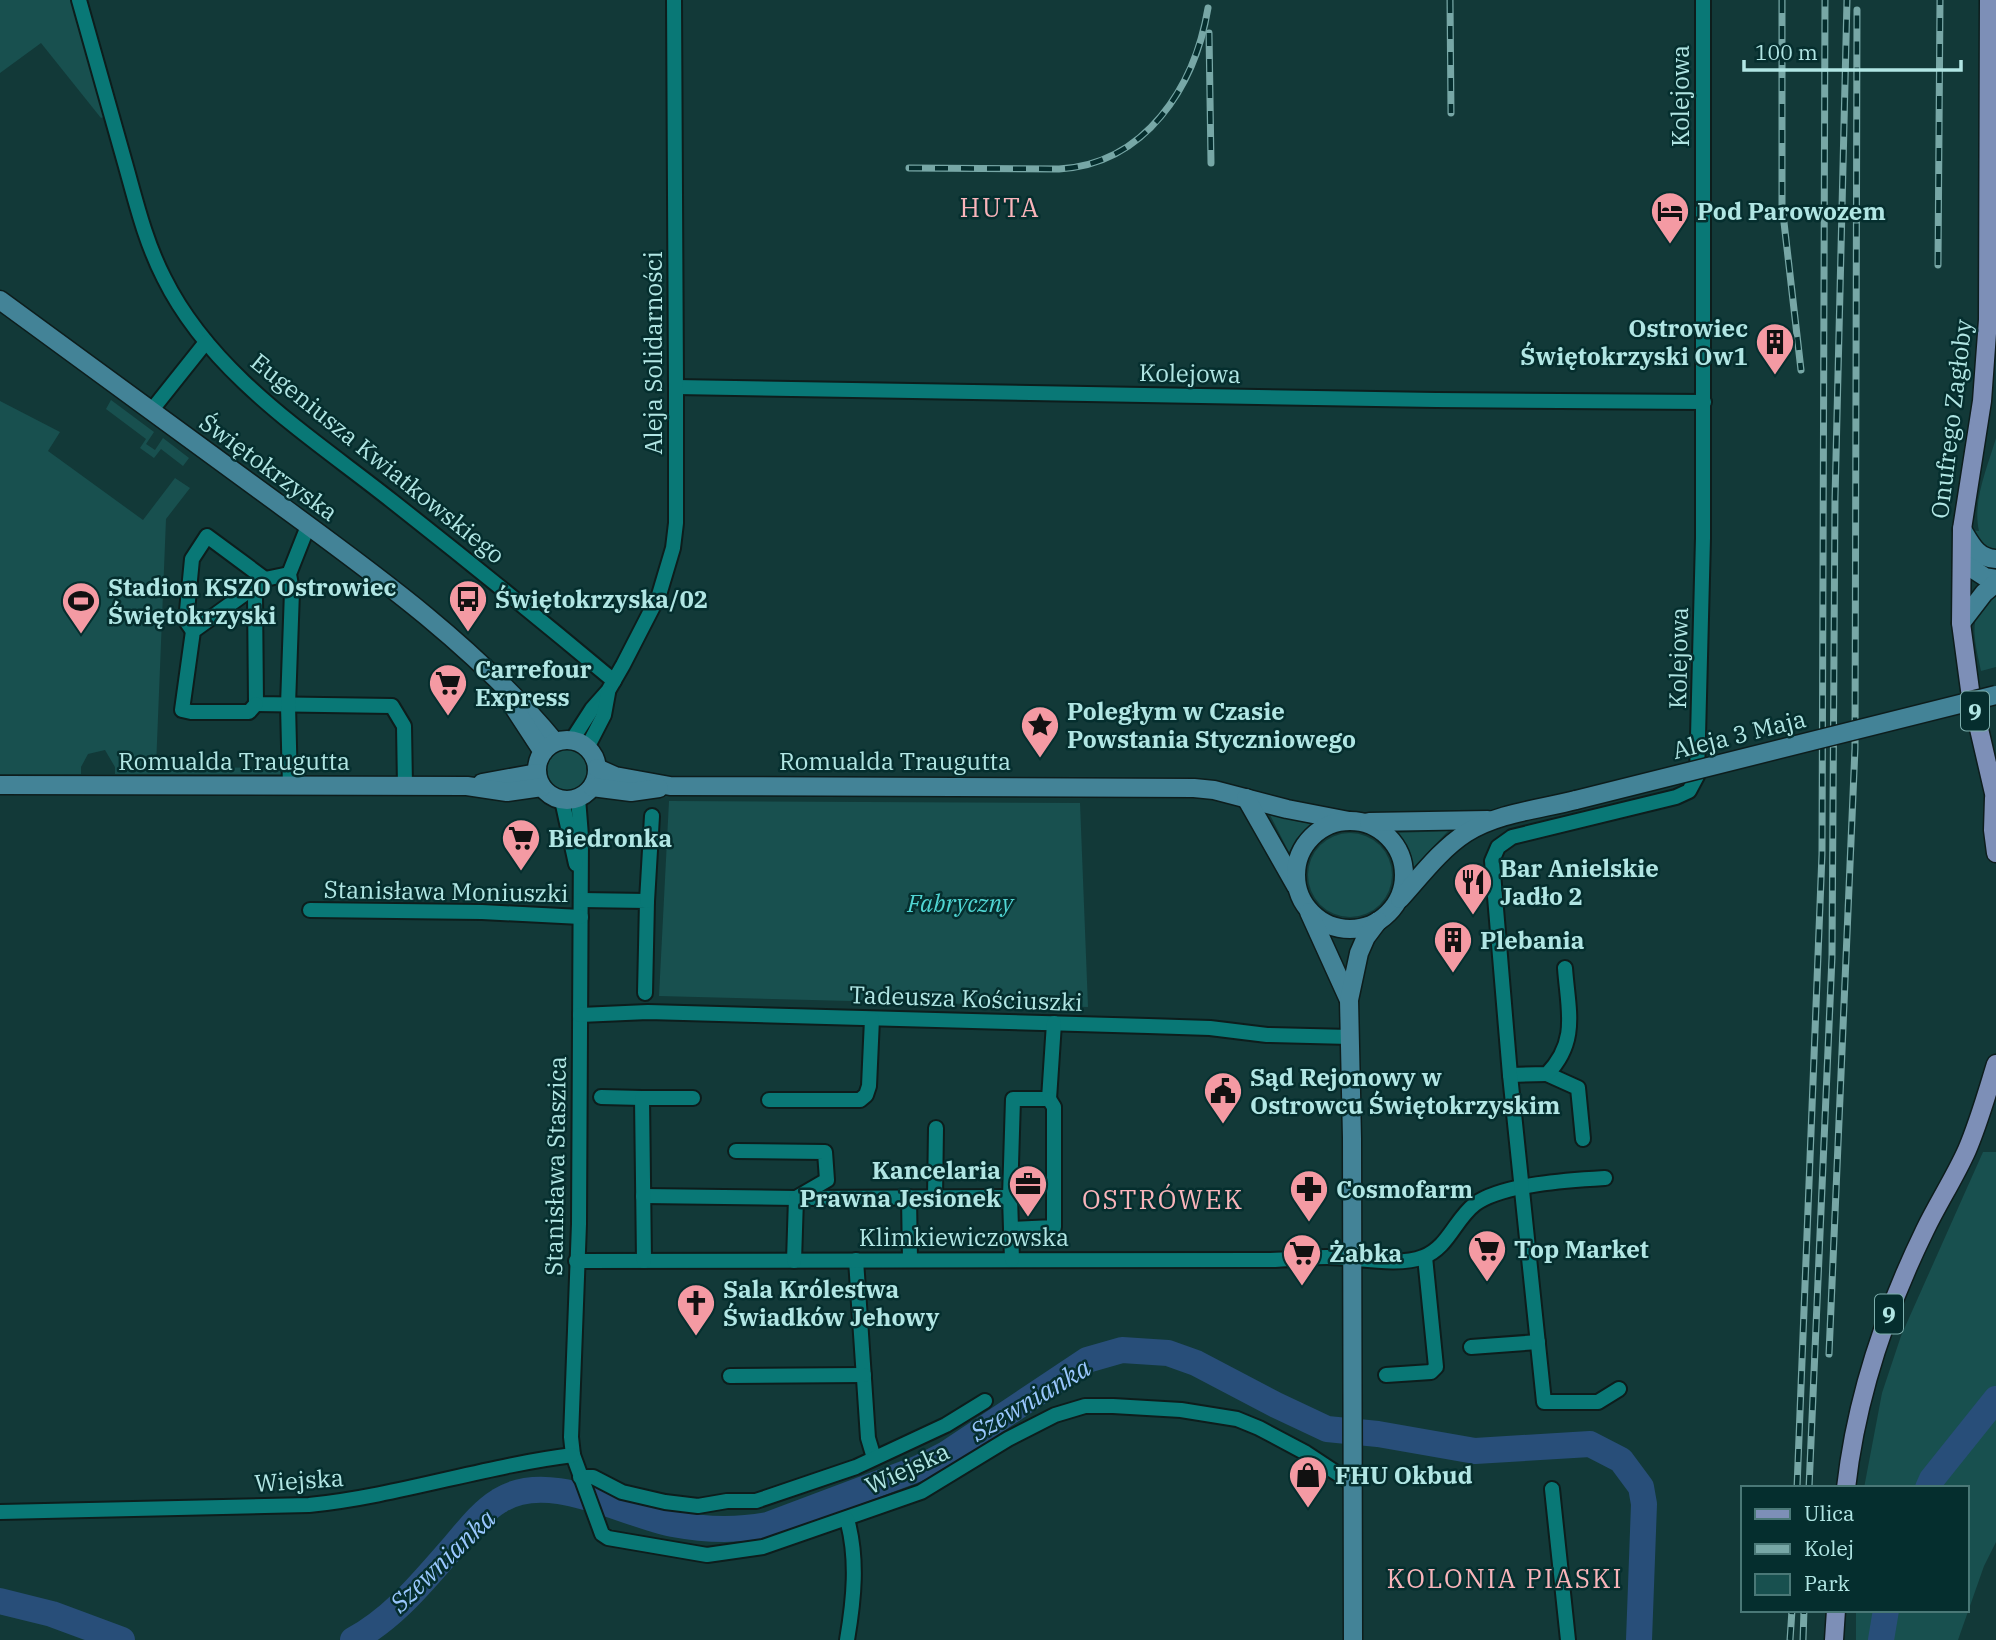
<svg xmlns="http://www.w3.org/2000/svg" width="1996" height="1640" font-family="'IBM Plex Serif',serif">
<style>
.green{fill:#18504f}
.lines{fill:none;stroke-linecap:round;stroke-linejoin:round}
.river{stroke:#284e79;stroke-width:26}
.street-casing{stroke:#0d1d1c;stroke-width:18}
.secondary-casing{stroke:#0d1d1c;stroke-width:21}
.primary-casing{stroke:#0d1d1c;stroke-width:21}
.street{stroke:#097876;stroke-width:14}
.secondary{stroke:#438397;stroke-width:18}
.primary{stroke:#7d8fb7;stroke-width:18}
.rail-casing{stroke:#77a7a6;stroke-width:7}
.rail{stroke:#052e2e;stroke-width:4.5;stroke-dasharray:13;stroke-linecap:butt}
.secondary-bridge-casing{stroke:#0d1d1c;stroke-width:21;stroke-linecap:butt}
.secondary-bridge{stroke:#438397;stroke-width:18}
.labels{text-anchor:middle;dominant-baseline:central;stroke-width:5;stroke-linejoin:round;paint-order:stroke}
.shield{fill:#052e2e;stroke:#7dafad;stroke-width:2}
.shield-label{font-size:23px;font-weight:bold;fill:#b1e6e4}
.street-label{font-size:24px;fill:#b1e6e4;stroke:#052e2e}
.poi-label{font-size:24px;font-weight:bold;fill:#b1e6e4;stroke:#052e2e;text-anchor:start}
.park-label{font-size:24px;font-style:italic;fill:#50d5d3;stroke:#052e2e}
.neighbourhood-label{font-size:26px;letter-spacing:2px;fill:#f9b4ba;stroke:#052e2e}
.water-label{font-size:26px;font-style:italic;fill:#99c7fd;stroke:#052e2e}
</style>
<rect width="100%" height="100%" fill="#123938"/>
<g class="green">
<polygon points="0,0 79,0 111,114 101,118 41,43 0,73"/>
<polygon points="111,400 154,432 146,444 155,450 163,438 189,458 183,466 161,449 154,458 140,448 146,439 106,409"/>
<polygon points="0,401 60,432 48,451 143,520 175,478 190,488 166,519 156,767 285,768 282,774 115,774 115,767 105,750 88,754 81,767 81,774 0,774"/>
<path d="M1996 438V559L1962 529 1979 531C1972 501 1988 466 1996 438Z"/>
<path d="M1996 589V667L1981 671C1974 636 1966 615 1996 589Z"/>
<circle cx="567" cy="770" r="20"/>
<polygon points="669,801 1080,803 1088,1007 659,996"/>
<polygon points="1270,815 1311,824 1296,839 1289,852"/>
<polygon points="1448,831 1413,868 1410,851 1399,833"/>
<circle cx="1350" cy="875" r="42"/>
<polygon points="1983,1152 1996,1152 1996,1542 1984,1566 1958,1640 1856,1640 1856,1610 1966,1610 1966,1488 1864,1488 1882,1393 1901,1336"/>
</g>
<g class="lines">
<g class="river">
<polyline points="1928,1488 1932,1479 1996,1399"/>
<polyline points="0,1601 52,1614 122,1640"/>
<path d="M353 1640C395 1617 423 1581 454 1546 467 1531 481 1512 499 1501 548 1469 622 1514 673 1524 705 1530 736 1531 768 1525L917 1469 946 1454 1087 1360 1122 1350 1168 1353 1196 1363 1276 1405 1327 1429 1378 1434 1475 1451 1590 1444 1621 1460 1641 1487 1644 1504 1639 1640"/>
<polyline points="1881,1640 1886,1610"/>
</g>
<g class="street-casing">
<g id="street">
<path d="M79 0C94 54 109 108 125 163 136 202 145 241 164 278 212 375 310 436 392 501 467 560 541 620 614 681"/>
<polyline points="676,387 1436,400 1704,402"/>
<polyline points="151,411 206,342"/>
<polyline points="193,631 186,621 192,559 207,536 265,579 255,595 256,704 392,706 404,726 405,786"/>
<polyline points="256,704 249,712 191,712 182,710 193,631 265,579 289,574"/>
<polyline points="572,740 592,709 608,691 623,665 659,595 673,548 676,523 676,387 674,0"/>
<polyline points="587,748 604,715 608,693"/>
<polyline points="290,786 288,705 292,591 289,574 308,526"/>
<polyline points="578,798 581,836 579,1224 571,1437 573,1455 602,1534 608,1538 707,1555 763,1547 921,1492 1008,1439 1055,1415 1085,1406 1113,1406 1181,1410 1237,1419 1259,1428 1306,1453 1353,1484"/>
<polyline points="562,800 576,864"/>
<polyline points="581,900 647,901 645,993"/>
<polyline points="647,901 652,816"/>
<polyline points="310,910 482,912 581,917"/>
<polyline points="580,1015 648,1012 1148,1026 1210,1028 1267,1035 1350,1037"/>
<polyline points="1547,1074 1578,1088 1583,1139"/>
<path d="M1510 1075 1547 1074C1579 1041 1568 1010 1565 968"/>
<polyline points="601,1097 642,1098"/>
<polyline points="769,1100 860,1100 866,1095 869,1086 872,1019"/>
<polyline points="643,1196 796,1198 827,1180 825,1152 736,1151"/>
<polyline points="909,1197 910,1260"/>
<polyline points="935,1197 936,1128"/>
<polyline points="1010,1197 1013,1099 1049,1099 1054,1023"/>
<polyline points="1011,1229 1054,1227 1054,1107 1049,1099"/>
<polyline points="856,1260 868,1438 874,1458"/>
<path d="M576 1261 1268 1260C1288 1260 1308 1257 1327 1257 1354 1257 1399 1267 1423 1257 1448 1248 1455 1219 1475 1204 1502 1184 1571 1180 1605 1178"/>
<polyline points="644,1261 642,1098 693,1098"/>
<polyline points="794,1261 796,1198 1010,1197 1012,1260"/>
<polyline points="1471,1347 1538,1342"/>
<polyline points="1386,1375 1431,1372 1436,1367 1425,1257"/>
<polyline points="730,1376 864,1375"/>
<polyline points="1619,1389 1598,1402 1544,1402 1510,1075 1492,861 1498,847 1512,837 1676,797 1689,791 1697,776 1703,538 1703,0"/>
<polyline points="580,1477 593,1477 622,1492 665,1502 698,1506 727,1501 756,1501 856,1467 946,1425 985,1401"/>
<polyline points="1552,1489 1568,1640"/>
<path d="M0 1512 309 1505C398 1496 484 1466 573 1455"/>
<path d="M847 1640C854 1599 858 1559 847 1519"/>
</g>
</g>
<g class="secondary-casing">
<g id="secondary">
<path d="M0 300C87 364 174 428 261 491 365 567 472 642 555 742"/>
<path d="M1962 529C1971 544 1977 558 1996 559"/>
<polyline points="1962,562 1985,577 1996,579"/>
<polyline points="1961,623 1984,593 1996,583"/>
<polyline points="507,697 543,752"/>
<circle cx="567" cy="770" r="30"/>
<polyline points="597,768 615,776 670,786 1194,788 1214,790 1287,809 1349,821"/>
<polyline points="482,783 537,773"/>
<polyline points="0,785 467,786 507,792 542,787"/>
<polyline points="592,787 631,792 659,788"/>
<polyline points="1246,798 1296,886"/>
<circle cx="1350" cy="875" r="54"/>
<polyline points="1369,822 1488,820"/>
<path d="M1400 899C1420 877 1441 849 1466 833 1497 813 1541 809 1576 800"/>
<polyline points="1309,912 1348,998"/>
<polyline points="1353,1640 1352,1138 1349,1000 1359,953 1366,937 1378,921"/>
</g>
</g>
<g class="primary-casing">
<g id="primary">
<polyline points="1989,0 1988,320 1982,401 1962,529 1961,623 1970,690 1996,802"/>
<polyline points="1994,798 1993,830 1996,853"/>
<path d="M1846 1488C1856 1399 1886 1310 1925 1230 1938 1203 1955 1177 1967 1150 1979 1122 1987 1093 1996 1064"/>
<polyline points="1834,1640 1836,1610"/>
</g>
</g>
<use href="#street" class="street"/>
<use href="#secondary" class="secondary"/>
<use href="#primary" class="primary"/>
<g class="rail-casing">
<g id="rail">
<polyline points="1450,0 1451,113"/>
<polyline points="1782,0 1782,205 1801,370"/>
<polyline points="1209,33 1211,163"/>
<path d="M909 168 1059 169C1146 164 1195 86 1208 8"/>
<polyline points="1938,265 1940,0"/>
<polyline points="1829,1354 1855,748 1857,10"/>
<polyline points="1797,1488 1822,854 1825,0"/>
<polyline points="1809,1488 1832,957 1835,499 1847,0"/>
<polyline points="1790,1640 1792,1610"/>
<polyline points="1803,1640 1804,1610"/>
</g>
</g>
<use href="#rail" class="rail"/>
<g class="secondary-bridge-casing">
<polyline id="secondary-bridge" points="1576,800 1996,695"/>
</g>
<use href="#secondary-bridge" class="secondary-bridge"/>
</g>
<defs>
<g id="hotel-pin" transform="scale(2.0125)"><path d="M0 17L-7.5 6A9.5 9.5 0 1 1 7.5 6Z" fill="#f49aa3" stroke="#052e2e"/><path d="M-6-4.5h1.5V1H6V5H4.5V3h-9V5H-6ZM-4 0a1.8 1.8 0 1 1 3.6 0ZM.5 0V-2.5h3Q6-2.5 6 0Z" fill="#111"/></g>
<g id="building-pin" transform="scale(2.0125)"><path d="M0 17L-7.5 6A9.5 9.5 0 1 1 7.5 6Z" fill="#f49aa3" stroke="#052e2e"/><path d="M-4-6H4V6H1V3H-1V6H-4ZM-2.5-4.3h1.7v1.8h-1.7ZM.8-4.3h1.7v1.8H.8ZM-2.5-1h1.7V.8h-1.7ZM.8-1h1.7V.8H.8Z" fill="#111"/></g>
<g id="bus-pin" transform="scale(2.0125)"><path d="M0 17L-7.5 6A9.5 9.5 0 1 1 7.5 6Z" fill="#f49aa3" stroke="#052e2e"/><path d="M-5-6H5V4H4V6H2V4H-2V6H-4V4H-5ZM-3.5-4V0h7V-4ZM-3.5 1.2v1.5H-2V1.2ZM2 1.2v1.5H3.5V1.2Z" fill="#111"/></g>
<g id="stadium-pin" transform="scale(2.0125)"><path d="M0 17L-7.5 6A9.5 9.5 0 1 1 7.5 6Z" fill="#f49aa3" stroke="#052e2e"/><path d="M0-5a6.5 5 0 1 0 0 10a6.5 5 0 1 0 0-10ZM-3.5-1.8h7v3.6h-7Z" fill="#111"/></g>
<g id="supermarket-pin" transform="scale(2.0125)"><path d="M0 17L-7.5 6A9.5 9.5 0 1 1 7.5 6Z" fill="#f49aa3" stroke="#052e2e"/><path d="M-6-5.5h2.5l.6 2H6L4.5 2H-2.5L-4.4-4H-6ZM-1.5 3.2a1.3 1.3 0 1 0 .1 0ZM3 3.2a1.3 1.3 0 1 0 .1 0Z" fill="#111"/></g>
<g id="sight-pin" transform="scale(2.0125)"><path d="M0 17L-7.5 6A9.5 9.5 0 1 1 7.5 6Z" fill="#f49aa3" stroke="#052e2e"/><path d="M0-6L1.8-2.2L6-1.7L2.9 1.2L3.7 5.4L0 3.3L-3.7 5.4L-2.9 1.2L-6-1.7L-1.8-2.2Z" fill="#111"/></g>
<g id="restaurant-pin" transform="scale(2.0125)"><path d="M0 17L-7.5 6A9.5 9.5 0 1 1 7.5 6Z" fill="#f49aa3" stroke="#052e2e"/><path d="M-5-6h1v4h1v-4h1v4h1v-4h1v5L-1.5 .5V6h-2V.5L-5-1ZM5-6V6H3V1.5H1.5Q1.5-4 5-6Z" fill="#111"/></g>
<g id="civic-pin" transform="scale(2.0125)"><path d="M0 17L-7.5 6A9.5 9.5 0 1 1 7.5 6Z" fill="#f49aa3" stroke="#052e2e"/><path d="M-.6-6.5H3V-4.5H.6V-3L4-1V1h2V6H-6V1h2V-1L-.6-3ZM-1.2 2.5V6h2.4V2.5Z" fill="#111"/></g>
<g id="office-pin" transform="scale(2.0125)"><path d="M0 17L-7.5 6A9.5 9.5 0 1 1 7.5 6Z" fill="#f49aa3" stroke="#052e2e"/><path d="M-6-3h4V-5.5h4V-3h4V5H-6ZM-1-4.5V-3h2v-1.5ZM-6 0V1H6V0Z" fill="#111"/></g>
<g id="pharmacy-pin" transform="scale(2.0125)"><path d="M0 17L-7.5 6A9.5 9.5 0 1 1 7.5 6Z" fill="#f49aa3" stroke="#052e2e"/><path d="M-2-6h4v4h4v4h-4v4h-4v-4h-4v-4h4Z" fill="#111"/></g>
<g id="church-pin" transform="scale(2.0125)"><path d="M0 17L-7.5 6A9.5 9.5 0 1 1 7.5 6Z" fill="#f49aa3" stroke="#052e2e"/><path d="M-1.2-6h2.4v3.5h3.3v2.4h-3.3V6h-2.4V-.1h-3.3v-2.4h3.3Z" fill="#111"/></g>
<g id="shop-pin" transform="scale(2.0125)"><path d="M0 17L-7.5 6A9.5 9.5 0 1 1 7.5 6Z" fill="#f49aa3" stroke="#052e2e"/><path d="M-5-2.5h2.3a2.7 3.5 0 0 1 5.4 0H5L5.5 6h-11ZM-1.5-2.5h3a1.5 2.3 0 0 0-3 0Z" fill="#111"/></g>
</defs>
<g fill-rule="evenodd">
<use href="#hotel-pin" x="1670" y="211"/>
<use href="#building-pin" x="1775" y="342"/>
<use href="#bus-pin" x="468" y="599"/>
<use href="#stadium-pin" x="81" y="601"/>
<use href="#supermarket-pin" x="448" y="683"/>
<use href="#sight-pin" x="1040" y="725"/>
<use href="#supermarket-pin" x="521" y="838"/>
<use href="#restaurant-pin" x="1473" y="882"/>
<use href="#building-pin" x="1453" y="940"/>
<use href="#civic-pin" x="1223" y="1091"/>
<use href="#office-pin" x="1028" y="1184"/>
<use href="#pharmacy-pin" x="1309" y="1189"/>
<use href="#supermarket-pin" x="1487" y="1249"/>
<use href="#supermarket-pin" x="1302" y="1253"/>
<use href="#church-pin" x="696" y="1303"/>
<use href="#shop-pin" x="1308" y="1475"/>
</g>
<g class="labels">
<g class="shield">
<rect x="1961" y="691.5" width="28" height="39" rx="5"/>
<rect x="1875" y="1294.5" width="28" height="39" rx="5"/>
</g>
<g class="shield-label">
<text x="1975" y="711">9</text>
<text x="1889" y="1314">9</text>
</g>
<g class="street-label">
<text transform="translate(1680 96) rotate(-90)">Kolejowa</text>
<text transform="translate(653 353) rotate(-90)">Aleja Solidarności</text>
<text transform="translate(1190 373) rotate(1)">Kolejowa</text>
<text transform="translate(1951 419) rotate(-83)">Onufrego Zagłoby</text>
<text transform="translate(378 458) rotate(39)">Eugeniusza Kwiatkowskiego</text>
<text transform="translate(269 467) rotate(36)">Świętokrzyska</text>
<text transform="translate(1678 658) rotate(-89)">Kolejowa</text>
<text transform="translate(1739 734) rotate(-14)">Aleja 3 Maja</text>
<text x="234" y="761">Romualda Traugutta</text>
<text x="895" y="761">Romualda Traugutta</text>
<text transform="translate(446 891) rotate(1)">Stanisława Moniuszki</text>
<text transform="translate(966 998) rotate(2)">Tadeusza Kościuszki</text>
<text transform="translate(555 1166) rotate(-89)">Stanisława Staszica</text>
<text x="964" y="1237">Klimkiewiczowska</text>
<text transform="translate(907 1468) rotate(-25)">Wiejska</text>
<text transform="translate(299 1480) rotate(-4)">Wiejska</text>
</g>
<g class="poi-label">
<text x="1697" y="211">Pod Parowozem</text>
<text x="1748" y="328" text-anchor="end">Ostrowiec<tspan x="1748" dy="28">Świętokrzyski Ow1</tspan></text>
<text x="108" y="587">Stadion KSZO Ostrowiec<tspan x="108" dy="28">Świętokrzyski</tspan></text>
<text x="495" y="599">Świętokrzyska/02</text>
<text x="475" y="669">Carrefour<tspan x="475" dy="28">Express</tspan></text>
<text x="1067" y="711">Poległym w Czasie<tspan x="1067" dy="28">Powstania Styczniowego</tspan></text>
<text x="548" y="838">Biedronka</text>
<text x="1500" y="868">Bar Anielskie<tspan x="1500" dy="28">Jadło 2</tspan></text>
<text x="1480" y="940">Plebania</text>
<text x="1250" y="1077">Sąd Rejonowy w<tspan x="1250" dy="28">Ostrowcu Świętokrzyskim</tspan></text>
<text x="1001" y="1170" text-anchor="end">Kancelaria<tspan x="1001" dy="28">Prawna Jesionek</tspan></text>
<text x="1336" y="1189">Cosmofarm</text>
<text x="1514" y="1249">Top Market</text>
<text x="1329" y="1253">Żabka</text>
<text x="723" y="1289">Sala Królestwa<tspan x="723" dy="28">Świadków Jehowy</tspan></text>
<text x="1335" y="1475">FHU Okbud</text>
</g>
<g class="park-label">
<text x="960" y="903">Fabryczny</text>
</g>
<g class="neighbourhood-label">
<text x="1000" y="207">HUTA</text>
<text x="1163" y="1199">OSTRÓWEK</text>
<text x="1505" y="1578">KOLONIA PIASKI</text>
</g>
<g class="water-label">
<text transform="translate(1030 1399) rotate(-31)">Szewnianka</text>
<text transform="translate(442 1560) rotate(-44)">Szewnianka</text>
</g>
</g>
<rect x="1741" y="1486" width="228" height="126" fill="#052e2e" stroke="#4a7877" stroke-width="2"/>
<rect x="1755" y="1509" width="35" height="10" fill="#7d8fb7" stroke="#4a7877" stroke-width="2"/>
<text x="1804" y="1521" font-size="21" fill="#b1e6e4">Ulica</text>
<rect x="1755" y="1544" width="35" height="10" fill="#77a7a6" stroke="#4a7877" stroke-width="2"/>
<text x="1804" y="1556" font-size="21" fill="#b1e6e4">Kolej</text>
<rect x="1755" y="1574" width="35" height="21" fill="#18504f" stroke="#4a7877" stroke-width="2"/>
<text x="1804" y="1591" font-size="21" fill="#b1e6e4">Park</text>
<path d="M1744 60v10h217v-10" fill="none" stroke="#b1e6e4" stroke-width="3.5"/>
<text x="1755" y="60" font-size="21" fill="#b1e6e4" stroke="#052e2e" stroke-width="5" paint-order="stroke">100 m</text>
</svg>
